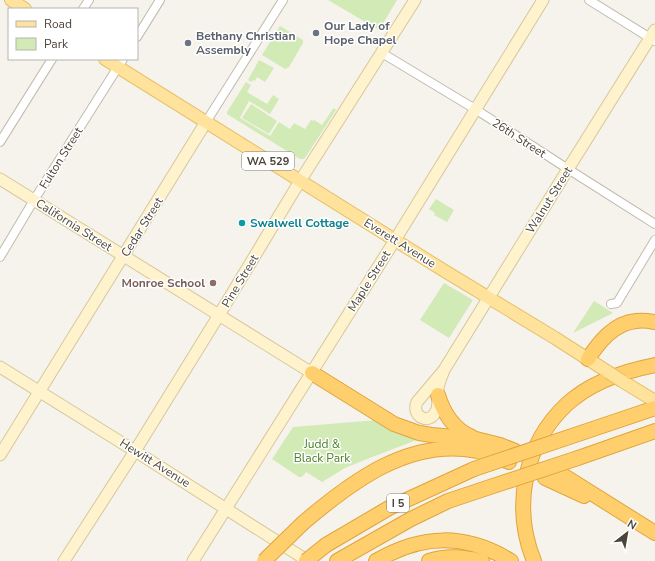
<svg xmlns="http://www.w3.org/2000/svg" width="655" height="561" font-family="'Nunito Sans',sans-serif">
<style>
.green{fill:#d2eab5}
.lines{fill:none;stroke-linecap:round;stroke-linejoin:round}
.street-casing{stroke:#c2bbae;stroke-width:10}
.secondary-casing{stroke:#d6c79b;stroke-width:13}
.primary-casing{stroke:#e6c16a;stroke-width:14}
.highway-casing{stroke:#e0a43c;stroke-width:16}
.street{stroke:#fff;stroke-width:8}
.secondary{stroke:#fff3cd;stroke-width:11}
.primary{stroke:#ffe39c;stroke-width:12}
.highway{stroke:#ffcf6e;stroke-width:14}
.primary-bridge-casing{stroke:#e6c16a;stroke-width:14;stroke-linecap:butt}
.highway-bridge-casing{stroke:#e0a43c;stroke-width:16;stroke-linecap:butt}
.primary-bridge{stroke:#ffe39c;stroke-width:12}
.highway-bridge{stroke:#ffcf6e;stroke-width:14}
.worship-dot{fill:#6b7280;stroke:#fff;stroke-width:1.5}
.culture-dot{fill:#0f9aa8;stroke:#fff;stroke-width:1.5}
.education-dot{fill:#8d6e63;stroke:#fff;stroke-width:1.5}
.labels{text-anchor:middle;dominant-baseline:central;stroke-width:3;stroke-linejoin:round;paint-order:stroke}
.shield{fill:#fff;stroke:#817c74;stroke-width:1}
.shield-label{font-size:11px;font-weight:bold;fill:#4b4439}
.worship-label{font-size:12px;font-weight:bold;fill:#5b616d;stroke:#fff;text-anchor:start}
.street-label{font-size:12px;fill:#4b4439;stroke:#fff}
.culture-label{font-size:12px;font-weight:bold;fill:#0d838f;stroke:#fff;text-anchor:start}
.education-label{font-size:12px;font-weight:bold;fill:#785e54;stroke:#fff;text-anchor:end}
.park-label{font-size:12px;fill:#4a7f2a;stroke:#fff}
</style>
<rect width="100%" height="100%" fill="#f6f3ec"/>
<g class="green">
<polygon points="328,0 397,0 379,30"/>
<polygon points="280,26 303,40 303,43 289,67 285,69 262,55"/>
<polygon points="259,60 274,68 265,82 257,77 255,81 253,80 252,82 248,80"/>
<polygon points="246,82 251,85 247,92 267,104 273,95 279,99 270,114 249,101 240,118 270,136 279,122 290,129 294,123 305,129 311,120 313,121 314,120 322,125 333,109 334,108 336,110 305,158 303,159 300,159 227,114 227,112"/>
<polygon points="251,104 277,121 269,134 242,118"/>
<polygon points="436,199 454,210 447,222 434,215 435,213 429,209"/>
<polygon points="444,283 473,300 449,338 420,320"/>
<polygon points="594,301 613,313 573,333"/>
<polygon points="377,420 422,438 367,459 345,468 322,482 306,472 302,477 299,477 272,459 293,427"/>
</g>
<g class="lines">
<g class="street-casing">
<g id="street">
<polyline points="589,0 655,41"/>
<polyline points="83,9 89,0"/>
<polyline points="137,37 160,0"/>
<polyline points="382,53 475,109 568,169 655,224"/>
<polyline points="206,122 283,0"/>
<polyline points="0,142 52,59"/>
<polyline points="0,257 34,200 123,59"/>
<polyline points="611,304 617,303 655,240"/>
</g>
</g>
<g class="secondary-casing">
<g id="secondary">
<polyline points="0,179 312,373"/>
<polyline points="0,367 135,451 308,561"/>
<path d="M444 370C442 376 439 382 438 388 437 396 440 406 435 413 428 425 411 416 417 402L444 370 568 169 655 30"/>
<polyline points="0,455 206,122"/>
<polyline points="64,561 135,451 219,315 300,181 415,0"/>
<polyline points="193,561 395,240 543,0"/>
</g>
</g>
<g class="primary-casing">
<g id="primary">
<polyline points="11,0 25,9"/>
<polyline points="105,59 443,270 555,338 608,372"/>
<polyline points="622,381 655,401"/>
</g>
</g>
<g class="highway-casing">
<g id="highway">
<path d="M588 359C599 342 614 323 636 321 642 320 649 321 655 322"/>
<polyline points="312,373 394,424 419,433 432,435 476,439 500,445 515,451"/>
<path d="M438 395C443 412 454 430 472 437"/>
<polyline points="584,432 655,408"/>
<polyline points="578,458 655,431"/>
<polyline points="553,469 655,533"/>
<polyline points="545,478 584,496"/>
<path d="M303 523C351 482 410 437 477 451 488 453 498 458 509 462"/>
<polyline points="326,545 389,508 474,469"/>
<polyline points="337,561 411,519 448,501 493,486"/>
<path d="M376 561C422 534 465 533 511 561"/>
<path d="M429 561C448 555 463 557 482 561"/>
<path d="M534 561C512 507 524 444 567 404 591 382 624 371 655 365"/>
</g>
</g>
<use href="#street" class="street"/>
<use href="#secondary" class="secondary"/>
<use href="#primary" class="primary"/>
<use href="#highway" class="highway"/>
<g class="primary-bridge-casing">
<polyline id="primary-bridge" points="608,372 622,381"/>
</g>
<g class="highway-bridge-casing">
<g id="highway-bridge">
<polyline points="474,469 584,432"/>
<polyline points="493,486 578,458"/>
<polyline points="264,561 303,523"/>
<polyline points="306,561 326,545"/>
</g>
</g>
<use href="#primary-bridge" class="primary-bridge"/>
<use href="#highway-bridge" class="highway-bridge"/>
</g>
<g class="worship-dot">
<circle cx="316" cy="33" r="4"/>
<circle cx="188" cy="43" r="4"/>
</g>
<circle class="culture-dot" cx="242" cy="223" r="4"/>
<circle class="education-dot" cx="213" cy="283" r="4"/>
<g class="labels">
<g class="shield">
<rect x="242" y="152" width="52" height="18" rx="3"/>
<rect x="387" y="494" width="22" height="18" rx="3"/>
</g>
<g class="shield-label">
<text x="268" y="161">WA 529</text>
<text x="398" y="503">I 5</text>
</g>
<g class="worship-label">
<text x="324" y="26">Our Lady of<tspan x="324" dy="14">Hope Chapel</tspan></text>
<text x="196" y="36">Bethany Christian<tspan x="196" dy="14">Assembly</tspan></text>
</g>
<g class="street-label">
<text transform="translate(519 138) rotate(33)">26th Street</text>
<text transform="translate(61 158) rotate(-58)">Fulton Street</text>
<text transform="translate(549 200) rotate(-58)">Walnut Street</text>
<text transform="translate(74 225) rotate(32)">California Street</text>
<text transform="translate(142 227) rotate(-58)">Cedar Street</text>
<text transform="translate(400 243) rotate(32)">Everett Avenue</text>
<text transform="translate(240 281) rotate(-59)">Pine Street</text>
<text transform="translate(369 281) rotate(-58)">Maple Street</text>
<text transform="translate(155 463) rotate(32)">Hewitt Avenue</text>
</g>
<g class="culture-label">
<text x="250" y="223">Swalwell Cottage</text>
</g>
<g class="education-label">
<text x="205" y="283">Monroe School</text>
</g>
<g class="park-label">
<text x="322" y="444">Judd &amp;<tspan x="322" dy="14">Black Park</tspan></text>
</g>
</g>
<rect x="8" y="8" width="130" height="52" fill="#ffffff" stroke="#b7b4b0"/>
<rect x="16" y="21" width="20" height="6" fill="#ffe39c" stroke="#b7b4b0"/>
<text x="44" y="28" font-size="12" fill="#4b4439">Road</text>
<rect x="16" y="38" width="20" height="12" fill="#d2eab5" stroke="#b7b4b0"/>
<text x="44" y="48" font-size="12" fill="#4b4439">Park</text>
<g transform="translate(627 533) rotate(31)" stroke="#ffffff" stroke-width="3" paint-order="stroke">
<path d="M0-3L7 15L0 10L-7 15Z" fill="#4b4439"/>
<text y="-6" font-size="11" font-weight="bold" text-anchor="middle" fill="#4b4439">N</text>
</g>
</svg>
